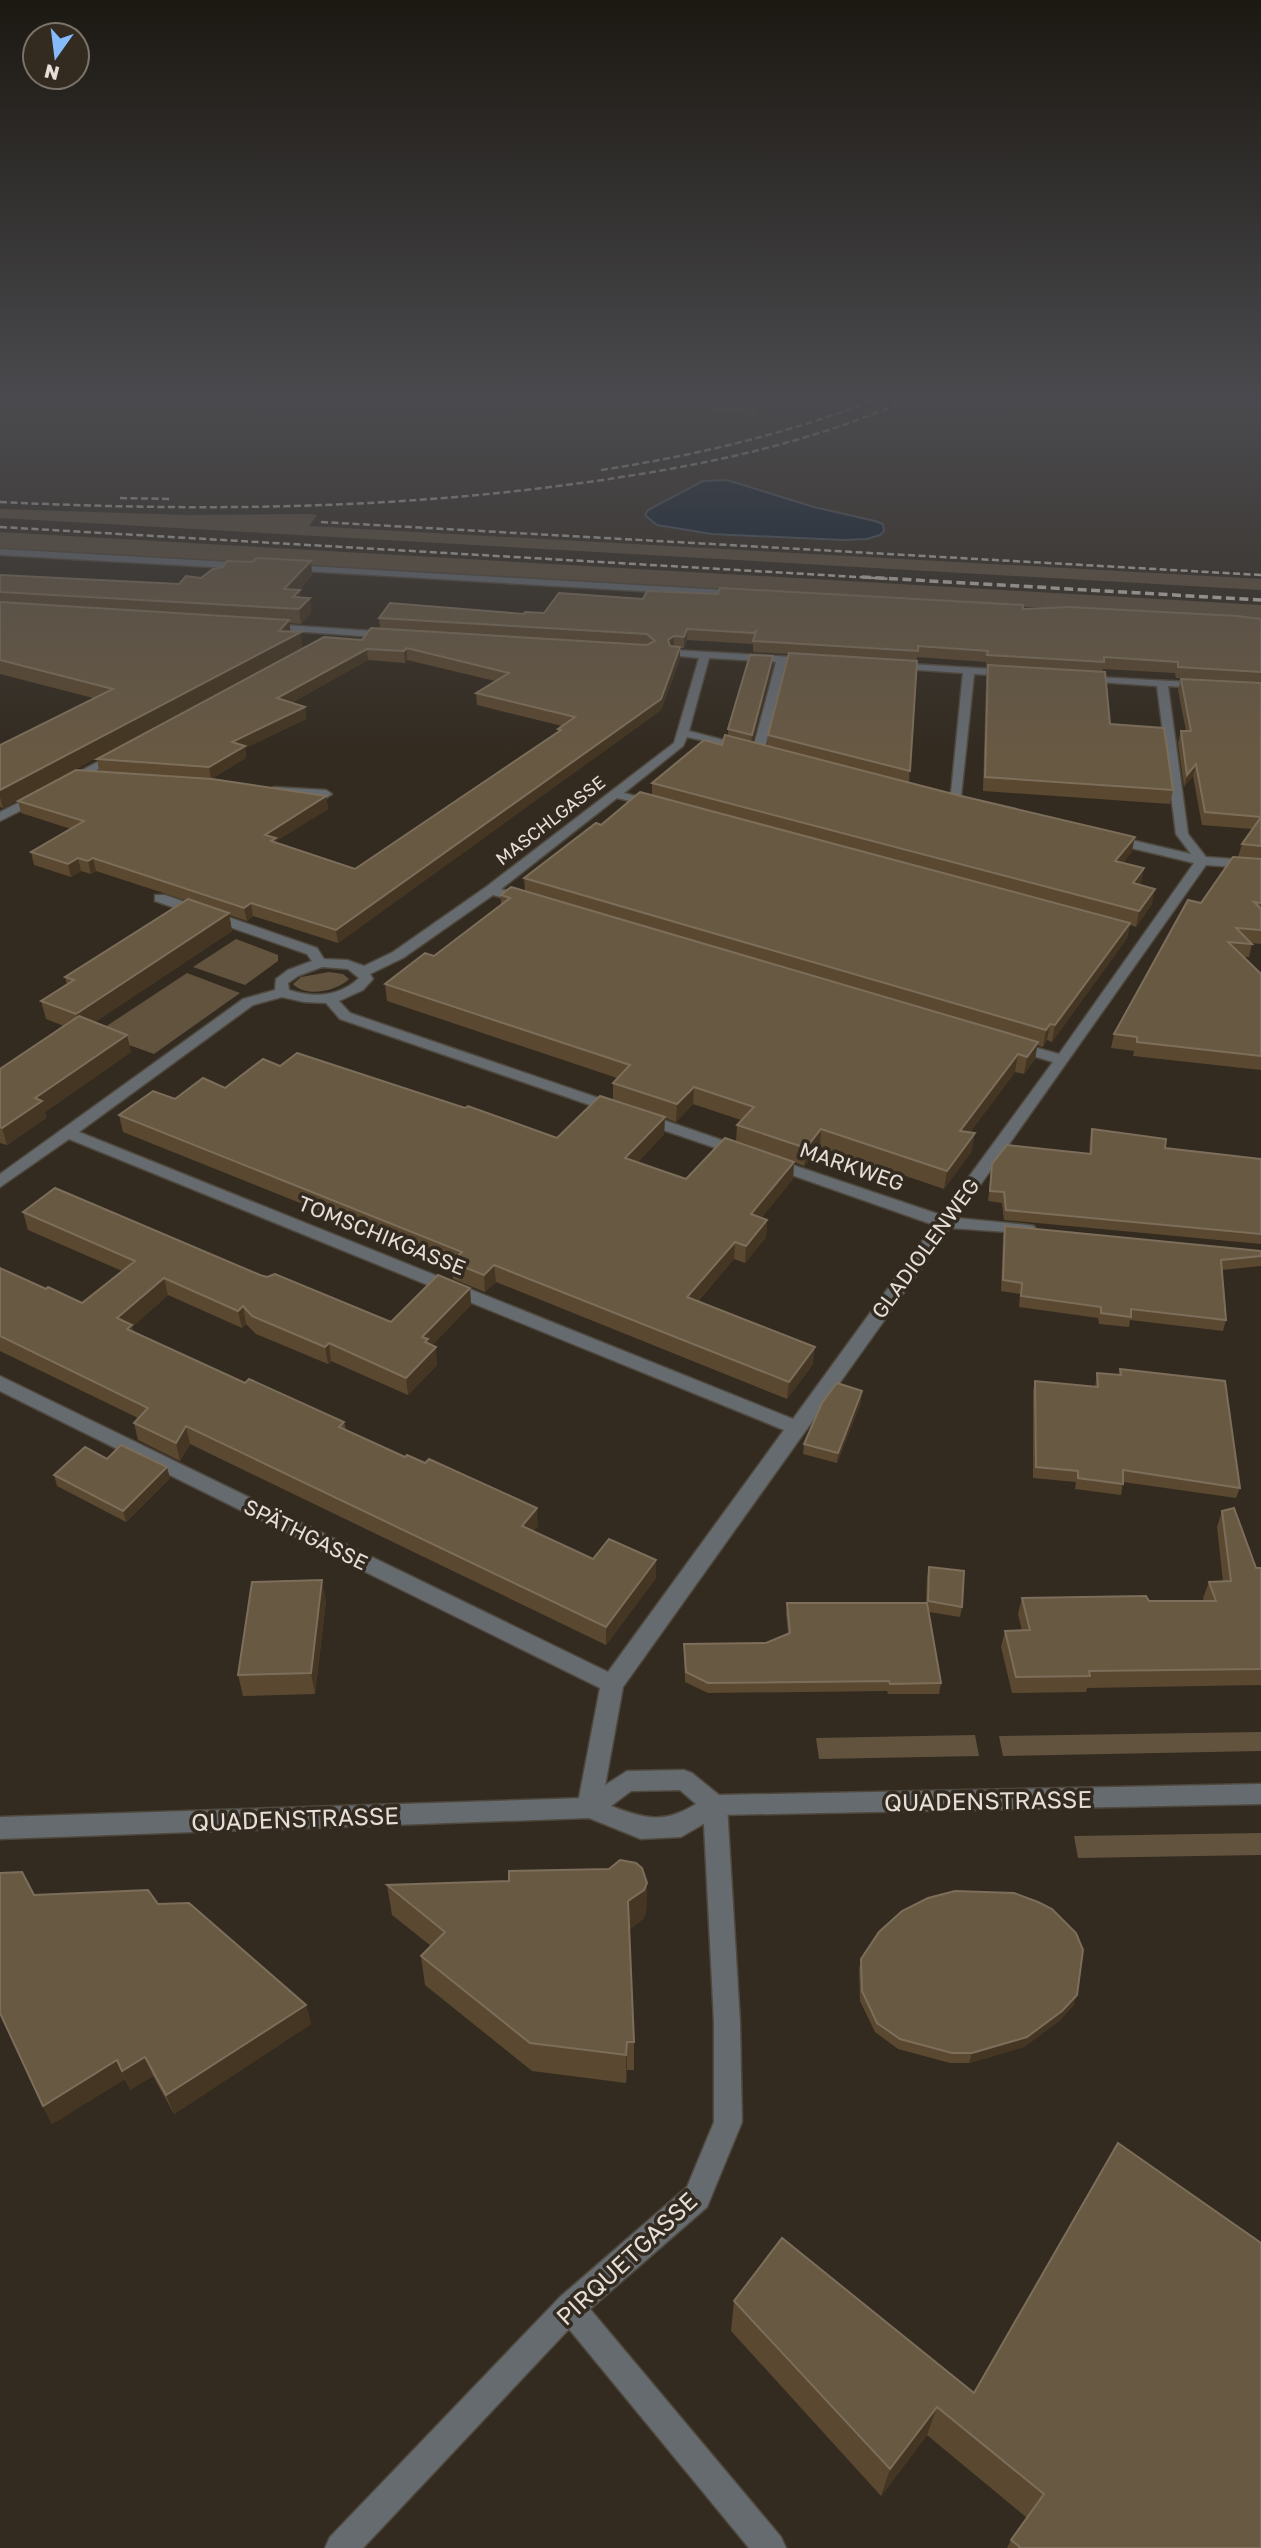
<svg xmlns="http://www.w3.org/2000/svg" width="1261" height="2548" font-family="'Golos Text',sans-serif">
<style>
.green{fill:#62533f}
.water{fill:#0b1d31;stroke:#4c5763;stroke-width:2}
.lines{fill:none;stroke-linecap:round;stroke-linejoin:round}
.minor-casing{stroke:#4f483d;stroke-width:3}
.tertiary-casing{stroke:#4f483d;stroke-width:3}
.minor{fill:#666b70;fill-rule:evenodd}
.tertiary{fill:#666b70;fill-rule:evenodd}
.rail-far1{stroke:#c9c3bb;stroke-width:2.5;stroke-dasharray:7 3.5;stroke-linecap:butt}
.rail{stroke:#c9c3bb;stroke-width:3.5;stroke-dasharray:9 4.5;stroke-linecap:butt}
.wall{fill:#5a4831;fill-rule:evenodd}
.shaded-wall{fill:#443622}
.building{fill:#685943;stroke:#7c6e5a;stroke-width:2}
.labels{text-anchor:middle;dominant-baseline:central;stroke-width:7;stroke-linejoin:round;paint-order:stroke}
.far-street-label{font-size:18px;fill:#e5dfd8;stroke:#332b20}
.street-label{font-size:21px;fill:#e5dfd8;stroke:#332b20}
.near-street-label{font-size:24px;fill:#e5dfd8;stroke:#332b20}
</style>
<rect width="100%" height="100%" fill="#332b20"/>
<g class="green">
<polygon points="0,509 186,515 309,514 317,515 309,526 1261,579 1261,590 0,518"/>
<polygon points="0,532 1261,605 1261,620 0,549"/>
<polygon points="236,939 278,955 278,961 245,985 193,967"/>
<path d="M329 972 343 974 349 979C337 991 306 998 293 984L301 977Z"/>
<polygon points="187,973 240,993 154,1054 96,1033"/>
<polygon points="1261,1732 1261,1751 1003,1756 999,1736"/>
<polygon points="975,1735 979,1756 819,1759 816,1738"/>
<polygon points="1261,1833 1261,1855 1078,1858 1074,1836"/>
</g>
<polygon class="water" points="727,480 814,507 875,521 883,524 884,531 880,535 867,539 843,540 712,534 657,525 645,515 648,510 703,481"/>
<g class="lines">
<g class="minor-casing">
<g id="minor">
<polygon points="0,549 248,563 253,566 248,569 0,555"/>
<polygon points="290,565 741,591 746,594 741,597 287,570 287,566"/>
<polygon points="269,624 388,632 393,635 388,638 265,629 264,627"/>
<path d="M674 650 810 658 815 661 810 664 786 663 764 752 758 755 752 752 776 662 709 658 689 731 747 746V750L687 737 683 746 624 793 659 802V808L617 798 501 889 530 897V903L525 904 493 895 403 958 370 974 373 979 363 990 339 1001 350 1013 622 1106 624 1109 622 1112H610L340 1019 326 1003 304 1002 282 997 253 1005 79 1132 793 1419 934 1225 766 1166 764 1163 766 1160H778L941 1215 1053 1062 1010 1049 1008 1046 1010 1043 1015 1042 1059 1054 1194 863 1106 842 1104 839 1110 835 1191 854 1176 834 1157 686 1083 681 1078 678 1079 676 1206 683 1207 685 1202 688 1168 686 1188 834 1206 857 1261 861V869L1206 865 957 1218 1028 1225 1034 1226 1036 1230 1034 1234 950 1228 623 1687 601 1808 597 1815 589 1818 581 1815 577 1808 600 1688 0 1391V1376L608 1672 784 1430 69 1139 0 1187V1174L243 999 275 990 276 979 288 970 312 961 307 954 155 901V895H165L317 948 324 959 347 960 364 966 393 952 486 887 674 743 699 658 670 655 669 653ZM322 967 348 969 359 978C339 997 314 998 289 990L288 983 298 976Z"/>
<polygon points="894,663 1009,670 1014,673 1009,676 974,674 960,806 950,803 963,673 890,668 890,664"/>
<polygon points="118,751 122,752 122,756 70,785 60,782"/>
<polygon points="274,787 326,790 332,794 326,798 270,794 268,791"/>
<polygon points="38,793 42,794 42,800 0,821 0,812"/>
<polygon points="643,1113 745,1148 747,1151 745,1154 733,1154 637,1121 635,1118"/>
<polygon points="715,1795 723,1798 727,1805 740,2022 742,2122 707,2207 590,2309 781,2537 786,2548 749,2548 569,2329 363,2548 325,2548 330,2537 560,2297 687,2187 714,2122 714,2022 703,1805 707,1798"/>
</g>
</g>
<g class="tertiary-casing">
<path id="tertiary" d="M684 1770 692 1773 719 1795 1261 1784V1804L719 1815 681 1837 641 1839 589 1818 0 1839V1817L585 1798 627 1771ZM680 1790 696 1804C664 1824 645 1819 611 1806L631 1791Z"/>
</g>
<use href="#minor" class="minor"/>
<use href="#tertiary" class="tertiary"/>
<g class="rail-far1">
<path d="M601 470C698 455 791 433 882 397"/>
<polyline points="120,498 172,499"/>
<path d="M0 502C189 511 378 510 566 485 686 469 803 447 914 397"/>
<polyline points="321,522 1261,575"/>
<polyline points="0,527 892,579"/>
</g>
<polyline class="rail" points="862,577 1261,600"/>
</g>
<g class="wall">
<polygon points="625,397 789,397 755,416"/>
<polygon points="311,561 312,575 299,590 300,598 310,598 311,613 301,624 289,623 290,631 303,647 3,808 0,807 0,745 93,698 0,674 0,575 179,584 252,562"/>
<path d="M643 599 1023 609 1261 619V944L1251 943 1252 944 1249 957H1243L1261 974V1070L1133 1056 1134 1051 1111 1048 1114 1034 1201 903 1238 857 1242 844 1252 829 1202 825 1193 776 1184 787 1178 743 1181 731H1186L1178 690 1181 679H1190L1176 678 1175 673 1103 669 1102 672 1110 724 1173 790 1170 804 983 791 986 678 987 667H986V662L917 657 909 782 1132 851 1123 863 1144 868 1140 885 1152 904 1136 927 1130 925 1127 938 1052 1042 1047 1040 1043 1047 1037 1045 1035 1059 1024 1074 1015 1072 970 1132 972 1151 944 1189 820 1147 804 1166 794 1162 793 1179 761 1218 767 1220 766 1237 745 1263 734 1259 698 1301 813 1364 787 1399 496 1282 485 1292 453 1279 452 1264 123 1132 119 1115 175 1099 225 1088 280 1066 557 1138 613 1100V1083L617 1078 387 1001 385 984 434 956 501 905V895L525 891 524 878 601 825 652 795V783L722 745 728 736V729L773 664 752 742 767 746 768 735 788 654 753 652V644L687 640 684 648H680V659L661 710 338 943 253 916 247 921 229 915 232 931 95 1022 127 1035 131 1052 45 1112 46 1118 7 1145 0 1143V1069L64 1026 46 1019 41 1001 67 985 65 977 185 900 96 871 91 874 81 871 71 877 34 865 31 852 71 829 21 813 18 801 326 796 328 809 276 841V843L355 869 558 732V729L562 726 477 705 476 693 495 681 407 660 405 663 368 660 291 703 305 707 306 719 245 748 246 758 211 779 99 771 97 759 362 640 380 629 379 618 544 613ZM693 1104 741 1120 737 1125 736 1142 686 1179 637 1163 664 1134 665 1118 676 1122Z"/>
<polygon points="1092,1129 1165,1148 1261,1159 1261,1244 1004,1220 1002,1203 988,1201 992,1164 1089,1154 1090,1139"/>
<polygon points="23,1212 260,1275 391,1322 470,1288 471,1305 432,1345 437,1365 408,1395 331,1361 328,1364 256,1334 246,1324 242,1328 168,1295 132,1327 134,1332 245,1383 344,1422 346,1430 538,1526 533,1531 593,1559 656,1578 606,1645 190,1444 180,1461 138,1440 134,1423 138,1418 0,1351 0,1268 46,1289 82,1303 122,1271 28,1230"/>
<polygon points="1005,1226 1261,1251 1261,1266 1222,1270 1226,1320 1223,1331 1130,1320 1129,1327 1099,1324 1098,1318 1019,1307 1020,1294 1001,1291 1003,1236"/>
<polygon points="1120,1369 1240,1488 1236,1498 1123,1482 1121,1495 1075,1489 1076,1482 1033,1478 1033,1391 1035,1381 1095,1387 1097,1373 1119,1375"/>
<polygon points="861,1402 837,1463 803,1454 804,1444"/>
<polygon points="54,1475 170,1478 126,1522 57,1486"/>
<polygon points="1222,1511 1256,1568 1261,1568 1261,1685 1087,1688 1086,1692 1012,1693 1001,1647 1005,1631 1022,1631 1018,1614 1022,1598 1149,1601 1204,1601 1203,1598 1209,1582 1223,1581 1217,1527"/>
<polygon points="929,1567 962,1607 960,1617 929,1612 941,1683 939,1694 888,1694 887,1691 708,1693 685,1682 684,1644 766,1643 788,1634 786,1613 787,1603 926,1603 927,1577"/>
<polygon points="326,1601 315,1694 243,1696 238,1675"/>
<polygon points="647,1883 646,1913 643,1919 629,1930 634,2042 634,2070 627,2070 626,2083 532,2071 425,1985 421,1956 431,1946 392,1915 387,1885"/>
<polygon points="34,1895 158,1904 306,2005 311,2024 174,2114 153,2076 130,2090 125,2079 52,2124 43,2106"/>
<polygon points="861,1959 1074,2005 1059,2021 1024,2047 969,2063 950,2063 898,2049 875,2032 860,2001 859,1969"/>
<polygon points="734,2301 974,2393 1261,2548 1007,2548 1011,2540 1027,2518 927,2435 881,2496 731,2331"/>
</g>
<g class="shaded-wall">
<polygon points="759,397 789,397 755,416 756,399"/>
<polygon points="311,561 312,575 286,603 284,589"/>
<polygon points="300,590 301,604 293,597"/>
<polygon points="310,598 311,613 301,624 299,609"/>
<polygon points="289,620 291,635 301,632 303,647 3,808 0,797 0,790 279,631"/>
<polygon points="687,629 687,640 684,648 684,637"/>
<polygon points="674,636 674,647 668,651 668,640"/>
<polygon points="680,647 680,659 661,710 338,943 336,930"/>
<polygon points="407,648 407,660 405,663 404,651"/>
<polygon points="367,649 368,660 278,710 277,698"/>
<polygon points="773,656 773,664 751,744 752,735"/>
<polygon points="305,707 306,719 245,748 246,758 211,779 209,767 232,742"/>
<polygon points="1196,764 1193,776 1184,787 1187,775"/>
<polygon points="326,796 328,809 276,841 277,851 265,835"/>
<polygon points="1135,837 1132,851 1112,876 1115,861"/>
<polygon points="78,858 81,871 71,877 68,864"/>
<polygon points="93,858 96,871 91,874 88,861"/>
<polygon points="1144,868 1141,883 1130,898 1133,883"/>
<polygon points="1155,889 1152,904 1136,927 1139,911"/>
<polygon points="251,903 253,916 247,921 244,908"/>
<polygon points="229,913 232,931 80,1032 76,1014"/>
<polygon points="1130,923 1127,938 1052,1042 1055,1025"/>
<polygon points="1050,1024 1047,1040 1043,1047 1046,1030"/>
<polygon points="127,1035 131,1052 45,1112 46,1118 7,1145 2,1128 35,1098"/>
<polygon points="1038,1042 1035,1059 1024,1074 1027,1057"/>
<polygon points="1018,1054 1015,1072 957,1149 960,1131"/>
<polygon points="694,1087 693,1104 676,1122 677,1104"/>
<polygon points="665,1117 664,1134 625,1175 625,1158"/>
<polygon points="821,1129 820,1147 804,1166 806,1148"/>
<polygon points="975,1133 972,1151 944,1189 947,1171"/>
<polygon points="794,1162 793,1179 750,1231 751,1214"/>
<polygon points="767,1220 766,1237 745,1263 746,1246"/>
<polygon points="735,1242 734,1259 686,1314 687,1297"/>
<polygon points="494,1265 496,1282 485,1292 484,1275"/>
<polygon points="164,1278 168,1295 132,1327 136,1342 117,1318"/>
<polygon points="470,1288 471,1305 429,1349 436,1347 437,1365 408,1395 406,1378 422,1337"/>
<polygon points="243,1306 246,1324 242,1328 238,1311"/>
<polygon points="329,1343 331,1361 328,1364 325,1347"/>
<polygon points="815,1347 813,1364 787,1399 789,1382"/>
<polygon points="862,1391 861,1402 837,1463 838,1453"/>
<polygon points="186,1426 190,1444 180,1461 176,1443"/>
<polygon points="167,1467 170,1478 126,1522 123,1511"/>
<polygon points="537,1508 538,1526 523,1544 522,1526"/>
<polygon points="656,1560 656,1578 606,1645 606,1627"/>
<polygon points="322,1580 326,1601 315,1694 311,1673"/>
<polygon points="647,1883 646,1913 643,1919 628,1931 628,1901"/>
<polygon points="1077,1995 1074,2005 1059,2021 1024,2047 969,2063 972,2053"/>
<polygon points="306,2005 311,2024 174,2114 166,2095"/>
<polygon points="627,2042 627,2070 626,2083 626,2055"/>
<polygon points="145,2057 153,2076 130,2090 122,2071"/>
<polygon points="117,2060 125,2079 52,2124 43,2106"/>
<polygon points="937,2407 927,2435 881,2496 890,2469"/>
</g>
<g class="building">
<polygon points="257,558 311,561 284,589 300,590 293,597 310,598 299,609 0,592 0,575 179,584 186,576 201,578 213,569 223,567 227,561 252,562"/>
<polygon points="720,588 1023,605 1023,609 1069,607 1237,616 1261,619 1261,672 1178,667 1178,662 1104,657 1104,662 987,655 988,651 918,646 918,651 753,641 756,631 753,633 687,629 684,637 674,636 668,640 670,646 680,647 661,699 336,930 251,903 244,908 93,858 88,861 78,858 68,864 31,852 84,821 18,801 76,770 212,779 326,796 265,835 276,838 271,841 355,869 561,730 558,729 575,717 476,693 509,673 407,648 404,651 367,649 277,698 305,707 232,742 245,746 209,767 97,759 324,637 362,640 371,628 647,645 655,641 647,634 379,618 390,603 524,614 525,612 544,613 559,593 643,599 647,591 718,594"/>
<polygon points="0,602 289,620 279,631 301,632 0,790 0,745 113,689 0,660"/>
<polygon points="789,653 917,661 910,771 768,735"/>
<polygon points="750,655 773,656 752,735 728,729"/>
<polygon points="988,665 1105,672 1110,724 1164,728 1173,790 985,777"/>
<polygon points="1181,679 1261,683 1261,846 1242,844 1261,817 1205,812 1196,764 1187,775 1181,731 1191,731"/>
<polygon points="725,735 957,795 1135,837 1115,861 1144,868 1133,883 1155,889 1139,911 652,783 704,740 722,745"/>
<polygon points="640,792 1130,923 1055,1025 1050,1024 1046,1030 524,878 596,823 601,825"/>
<polygon points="1233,857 1261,859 1261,903 1254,902 1261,909 1261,930 1236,928 1252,944 1228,942 1261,974 1261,1056 1137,1042 1137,1037 1114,1034 1188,900 1201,903"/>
<polygon points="511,887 1038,1042 1027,1057 1018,1054 960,1131 975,1133 947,1171 821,1129 806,1148 737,1125 754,1107 694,1087 677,1104 613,1083 630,1065 385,984 425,953 434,956 510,898 501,895"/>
<polygon points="188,899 229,913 76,1014 41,1001 74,980 65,977"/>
<polygon points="79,1016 127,1035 35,1098 42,1101 2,1128 0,1127 0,1069"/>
<polygon points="297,1053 465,1108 468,1106 557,1138 600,1096 665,1117 625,1158 686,1179 725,1138 794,1162 751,1214 767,1220 746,1246 735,1242 687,1297 815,1347 789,1382 494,1265 484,1275 451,1262 462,1252 119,1115 153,1091 175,1099 203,1078 225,1088 263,1059 280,1066"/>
<polygon points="1092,1129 1166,1139 1165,1148 1261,1159 1261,1234 1006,1210 1004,1192 990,1191 992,1164 1007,1145 1091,1154"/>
<polygon points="55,1188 260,1275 267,1277 275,1274 391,1322 438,1275 470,1288 422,1337 428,1339 425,1342 436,1347 406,1378 329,1343 325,1347 252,1316 243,1306 238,1311 164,1278 117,1318 132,1325 127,1329 245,1383 249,1379 344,1422 339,1427 405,1457 407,1455 425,1463 429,1459 537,1508 522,1526 593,1559 609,1539 656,1560 606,1627 186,1426 176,1443 134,1423 148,1408 0,1336 0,1268 46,1289 48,1287 82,1303 135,1261 23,1212"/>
<polygon points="1005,1226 1261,1251 1261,1256 1221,1260 1226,1320 1131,1309 1131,1317 1101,1313 1101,1307 1021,1296 1022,1283 1003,1280"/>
<polygon points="1120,1369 1225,1381 1240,1488 1123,1470 1123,1484 1078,1478 1078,1471 1036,1467 1035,1381 1098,1387 1097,1373 1121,1375"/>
<polygon points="837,1383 862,1391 838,1453 804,1444 822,1403"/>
<polygon points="121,1445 167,1467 123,1511 54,1475 85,1447 107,1459"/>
<polygon points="1234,1508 1256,1568 1261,1568 1261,1669 1089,1671 1090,1676 1016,1677 1005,1631 1030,1630 1022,1598 1146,1596 1149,1601 1216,1601 1209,1582 1231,1581 1222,1511"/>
<polygon points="929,1567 964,1571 962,1607 928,1601"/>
<polygon points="322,1580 311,1673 238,1675 252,1582"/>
<polygon points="787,1603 927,1603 941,1683 890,1684 889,1681 708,1683 686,1672 684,1644 766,1643 790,1633"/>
<polygon points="620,1860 636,1863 642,1868 647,1883 644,1890 628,1901 634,2042 627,2042 626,2055 530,2043 421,1956 445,1932 387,1885 509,1881 509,1871 609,1869"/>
<polygon points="22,1872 34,1895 148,1890 158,1904 189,1903 306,2005 166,2095 145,2057 122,2071 117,2060 43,2106 0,2013 0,1873"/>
<polygon points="955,1891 1014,1893 1038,1902 1052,1909 1076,1933 1083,1950 1077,1995 1062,2011 1027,2037 972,2053 952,2053 900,2039 877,2023 862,1991 861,1959 879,1932 902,1911 928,1898"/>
<polygon points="1118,2143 1261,2243 1261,2548 1019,2548 1020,2547 1011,2540 1044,2494 937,2407 890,2469 734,2301 782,2238 974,2393"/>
</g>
<linearGradient id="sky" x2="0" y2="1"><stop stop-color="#1c1812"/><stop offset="0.53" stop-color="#4a4a4e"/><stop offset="1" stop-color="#4a4a4e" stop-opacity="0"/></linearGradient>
<rect width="1261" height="754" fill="url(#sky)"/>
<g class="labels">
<g class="far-street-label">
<text transform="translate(550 820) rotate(-38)">MASCHLGASSE</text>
</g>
<g class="street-label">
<text transform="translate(852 1166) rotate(19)">MARKWEG</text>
<text transform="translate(382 1235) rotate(22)">TOMSCHIKGASSE</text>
<text transform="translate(925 1248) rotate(-54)">GLADIOLENWEG</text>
<text transform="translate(306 1534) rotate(26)">SPÄTHGASSE</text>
</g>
<g class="near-street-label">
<text transform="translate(988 1800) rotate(-1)">QUADENSTRASSE</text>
<text transform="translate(295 1818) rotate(-2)">QUADENSTRASSE</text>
<text transform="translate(626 2258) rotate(-43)">PIRQUETGASSE</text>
</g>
</g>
<g transform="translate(56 56) rotate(194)"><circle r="33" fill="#332b20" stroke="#7a736a" stroke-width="2"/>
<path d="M0-5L12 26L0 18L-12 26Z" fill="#86bbfb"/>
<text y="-10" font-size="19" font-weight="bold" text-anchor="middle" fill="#e5dfd8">N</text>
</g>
</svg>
